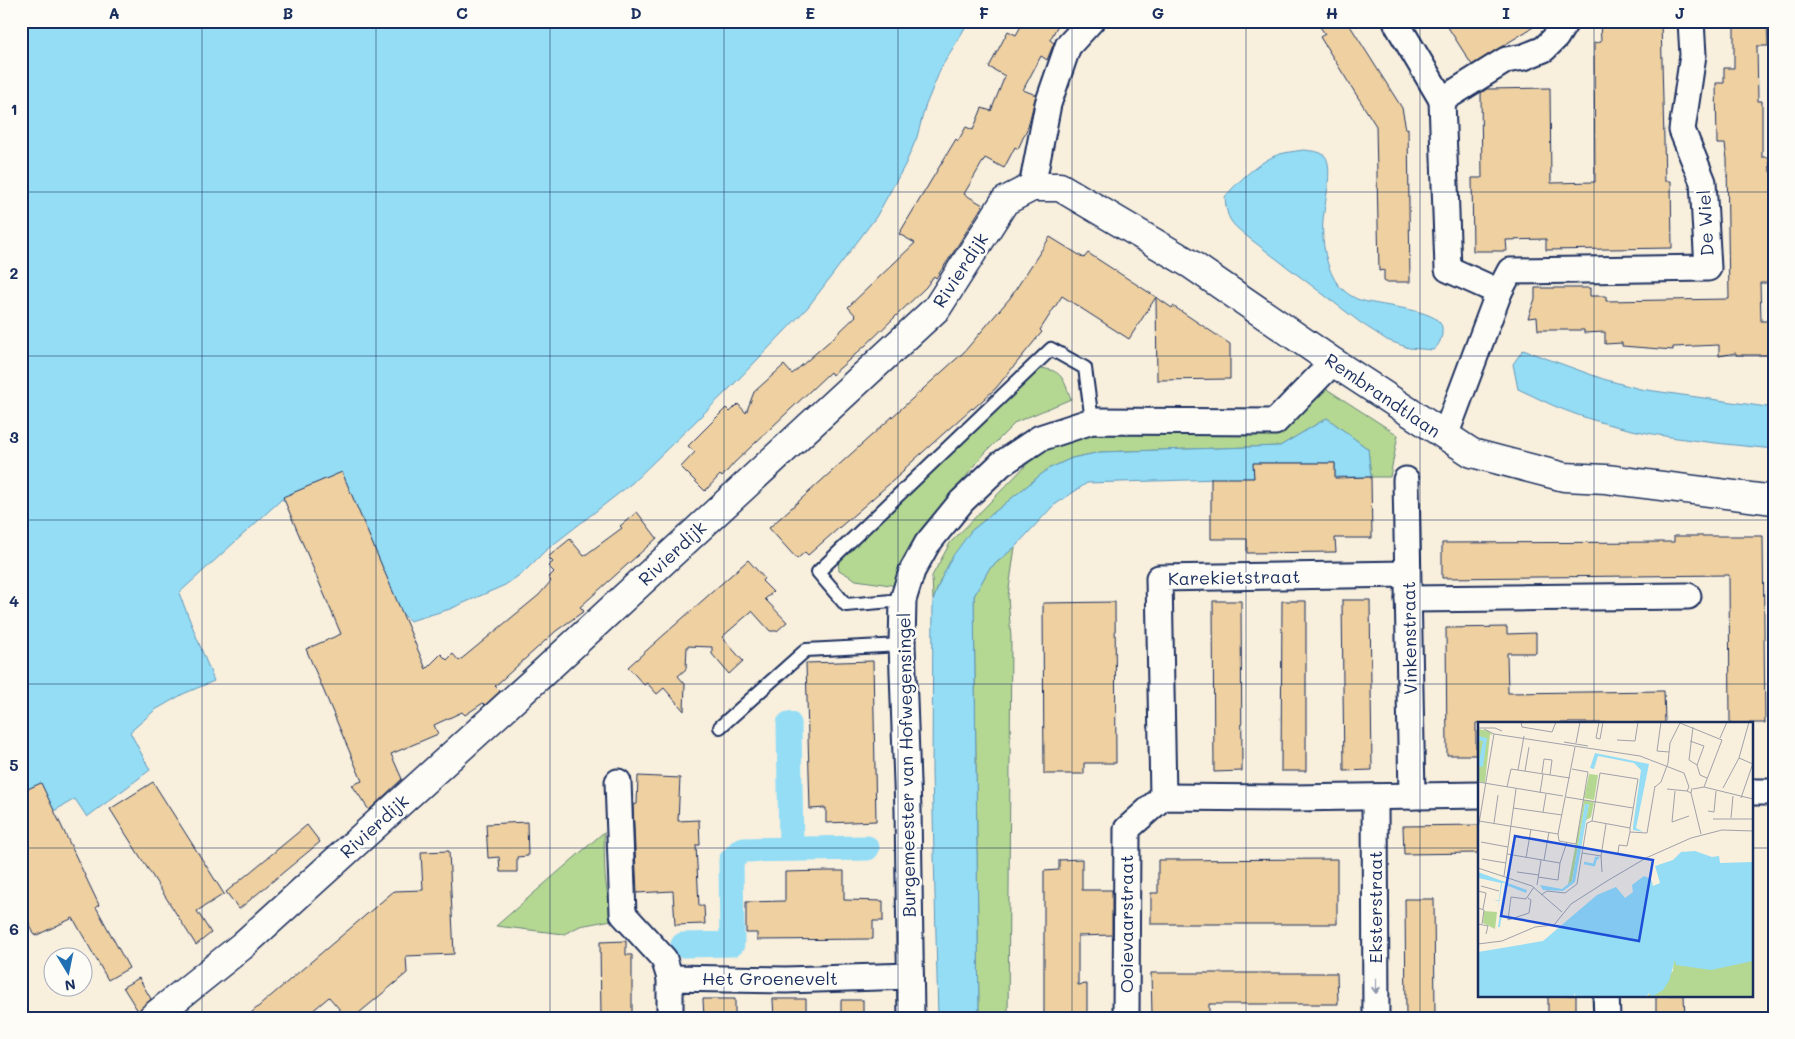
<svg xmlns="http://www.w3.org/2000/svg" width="1795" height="1039" font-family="Mali,sans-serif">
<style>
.green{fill:#b4d792;stroke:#688378}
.water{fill:#94ddf5;stroke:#6497b9}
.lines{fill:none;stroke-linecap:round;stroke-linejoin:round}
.canal{stroke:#94ddf5;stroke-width:25}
.building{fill:#eed0a1;stroke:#1b2f5e}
.lane-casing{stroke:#1b2f5e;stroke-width:16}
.street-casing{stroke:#1b2f5e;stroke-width:29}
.secondary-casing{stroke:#1b2f5e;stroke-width:31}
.lane{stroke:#fdfcf7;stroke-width:12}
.street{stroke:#fdfcf7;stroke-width:25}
.secondary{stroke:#fdfcf7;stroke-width:28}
.oneway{stroke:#8c96aa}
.grid{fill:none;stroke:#1b2f5e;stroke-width:1;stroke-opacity:0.55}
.labels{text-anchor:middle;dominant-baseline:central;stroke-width:5;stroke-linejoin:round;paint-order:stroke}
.street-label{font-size:18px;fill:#1b2f5e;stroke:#fdfcf7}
.inset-river{fill:none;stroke:#94ddf5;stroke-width:2.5}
.inset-road{fill:none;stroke:#a0a2aa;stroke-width:1}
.view{fill:#1d4ed8;fill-opacity:0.15;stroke:#1d4ed8;stroke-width:2.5}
.inset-edge{fill:none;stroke:#1b2f5e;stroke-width:2.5}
.neatline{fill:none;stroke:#1b2f5e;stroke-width:2}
.grid-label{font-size:16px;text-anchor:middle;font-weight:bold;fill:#1b2f5e}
</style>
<rect width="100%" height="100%" fill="#f8efdd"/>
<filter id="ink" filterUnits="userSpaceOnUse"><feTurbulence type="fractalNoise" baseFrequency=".02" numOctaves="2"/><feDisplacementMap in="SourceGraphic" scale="10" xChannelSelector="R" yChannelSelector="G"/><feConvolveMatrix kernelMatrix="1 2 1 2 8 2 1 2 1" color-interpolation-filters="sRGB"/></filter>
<g filter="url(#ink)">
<g class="green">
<path d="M1037 368C1062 369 1063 378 1071 399L1016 422 985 453 922 531 897 586 856 580 839 570 838 561Z"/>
<polygon points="1322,386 1398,435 1390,477 1371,477 1368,449 1327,418 1280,446 1101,452 1072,458 1048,469 971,531 941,579 933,600 932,576 950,543 1037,454 1066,436 1093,429 1274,425"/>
<polygon points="1015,547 1008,596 1011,638 1008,1018 979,1018 974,596 989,569"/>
<path d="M604 832C605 860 602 894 617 919L580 926 564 934 496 926Z"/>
</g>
<g class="water">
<polygon points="21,21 969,21 941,68 925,107 917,137 905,165 876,217 808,307 732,386 632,483 545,551 524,572 505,585 450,609 410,621 282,499 179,593 214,681 183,694 155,710 130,732 150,770 87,817 75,799 52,812 21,795"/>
<path d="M1304 150C1311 151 1320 151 1325 156 1334 167 1324 206 1323 220 1321 240 1326 270 1339 286 1344 291 1350 296 1357 299 1375 306 1430 308 1440 323 1443 327 1442 330 1442 334 1441 341 1438 346 1433 350L1409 348 1387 340 1361 323 1249 238C1231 223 1227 221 1225 197 1236 183 1262 159 1280 154 1288 152 1296 151 1304 150Z"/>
<path d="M1523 350 1603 379 1640 389 1774 408V449C1705 442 1632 436 1567 411 1550 405 1534 396 1518 389L1513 364Z"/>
<polygon points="1327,418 1368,449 1371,477 1335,477 1335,463 1254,463 1254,478 1087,483 1053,506 1015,547 989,569 974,596 979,1018 938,1018 932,772 933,601 941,579 952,557 971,531 1048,469 1072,458 1101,452 1280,446"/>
</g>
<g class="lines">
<g class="canal">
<polyline points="789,724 791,849"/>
<polyline points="683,945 732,944 731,861 741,850 867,848"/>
</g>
</g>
<g class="building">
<polygon points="1024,21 1060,21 1050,40 1054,43 1047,60 1041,56 1023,90 1036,95 1028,127 1018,149 1015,147 1004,168 985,158 964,194 983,205 951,256 936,278 934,276 926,287 866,345 832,375 830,372 734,463 722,477 720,475 705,491 681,467 695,452 688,446 726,408 730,412 738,404 746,413 754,392 784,365 792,374 833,338 856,316 848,307 915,243 899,234 956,139 958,141 966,127 973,130 982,108 991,111 1005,76 989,67 1008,31 1016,35"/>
<polygon points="1316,21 1347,21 1402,108 1406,129 1408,128 1410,282 1384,282 1384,270 1379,271 1376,126 1320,37 1325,34"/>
<polygon points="1444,21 1543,21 1472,65"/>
<polygon points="1600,21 1661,21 1665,181 1671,181 1672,248 1546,250 1546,239 1506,240 1507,251 1473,251 1472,178 1482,178 1481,93 1487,89 1550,88 1551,183 1595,182 1594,43 1601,42"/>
<polygon points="1734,21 1767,21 1768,46 1757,46 1758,101 1762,101 1762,157 1769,157 1770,172 1773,172 1774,250 1771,250 1771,283 1760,283 1761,321 1774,321 1774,355 1736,355 1736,353 1719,356 1719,345 1673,347 1673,350 1622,346 1622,343 1605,344 1605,332 1584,333 1584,330 1538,330 1537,317 1528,318 1535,299 1535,288 1590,288 1590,296 1606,296 1606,301 1729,299 1727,159 1725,144 1717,144 1716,83 1724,83 1724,68 1734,68"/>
<polygon points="1050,237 1084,258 1088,253 1156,297 1129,339 1062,296 1040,330 1042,332 996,388 973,409 972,408 903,470 904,471 808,555 805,552 797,559 769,528 964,352 1010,298"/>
<polygon points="1156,297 1172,308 1173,306 1230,344 1230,379 1157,380"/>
<polygon points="1253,463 1335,463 1335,478 1371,477 1372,538 1335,538 1336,552 1247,553 1247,539 1211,539 1211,478 1254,478"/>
<polygon points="342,472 426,669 441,654 447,660 453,654 459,661 539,595 551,581 548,578 554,572 548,566 553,562 548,557 570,539 584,556 622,528 620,526 637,512 657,538 580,607 584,611 556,631 495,686 500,691 485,705 483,703 465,715 462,712 434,725 438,734 391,754 402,779 369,810 352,785 362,781 306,649 341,634 283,497"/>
<polygon points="1674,536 1763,536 1765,723 1730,723 1729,575 1442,578 1442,543 1674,542"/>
<polygon points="748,560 764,578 762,581 773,592 765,599 787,622 777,631 770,631 752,611 722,637 743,661 729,674 712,654 712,647 687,646 686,669 678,676 685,684 684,711 664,688 657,694 647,683 644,685 628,667"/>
<polygon points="1342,600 1370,600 1372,770 1344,771"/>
<polygon points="1213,601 1241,601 1242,771 1214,772"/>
<polygon points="1282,601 1306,601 1306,771 1281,771"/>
<polygon points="1115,602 1116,763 1084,763 1084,774 1044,774 1043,603"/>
<polygon points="1507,627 1507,634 1536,633 1536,653 1507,653 1508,693 1664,691 1665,723 1476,723 1476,755 1447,755 1446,628"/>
<polygon points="873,661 876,821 826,823 826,808 810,809 806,663"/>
<polygon points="638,776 680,778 678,821 699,820 700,845 696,845 699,906 704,906 705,924 675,925 673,891 637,893 633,805 637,804"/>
<polygon points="153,782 224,894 197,911 211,933 196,945 110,809"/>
<polygon points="41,783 99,905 96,907 129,968 108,980 73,918 35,936 21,907 21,792"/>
<polygon points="527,822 528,856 517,857 517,872 500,872 499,857 488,858 486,824"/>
<polygon points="307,825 320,842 239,909 226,892"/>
<polygon points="1479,825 1479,853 1404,854 1403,826"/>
<polygon points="449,851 454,954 406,956 407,973 353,1018 347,1018 329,997 304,1018 245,1018 394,891 423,890 421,852"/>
<polygon points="1082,859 1082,890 1112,890 1112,935 1078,936 1078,985 1087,984 1087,1018 1044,1018 1044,871 1059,870 1059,860"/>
<polygon points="1337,859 1337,924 1151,924 1151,893 1158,893 1158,860"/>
<polygon points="826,871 844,871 844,900 883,901 883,921 873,921 873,939 757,940 757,933 746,933 746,902 785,901 785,872"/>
<polygon points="1405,899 1434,899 1435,1018 1406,1018"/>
<polygon points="626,941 626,955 632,955 632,1018 601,1018 600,942"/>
<polygon points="1151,973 1337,973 1338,1004 1209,1004 1209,1014 1152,1014"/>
<polygon points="139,978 151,999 138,1011 123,987"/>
<rect x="1548" y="995" width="28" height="23"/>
<polygon points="1656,995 1684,995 1685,1018 1656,1018"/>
<polygon points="703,999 735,999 735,1018 704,1018"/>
<polygon points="773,999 806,999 806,1018 774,1018"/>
<rect x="841" y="1000" width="22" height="18"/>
</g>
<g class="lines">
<g class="lane-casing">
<g id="lane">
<polyline points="903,600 846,605 818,572 1051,349 1085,368 1092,421"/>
<polyline points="720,727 806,650 902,645"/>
</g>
</g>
<g class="street-casing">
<g id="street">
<polyline points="1397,24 1442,100"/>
<polyline points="1032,187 1048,104 1068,46 1091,21"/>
<polyline points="1499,292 1448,269 1442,100 1506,60 1524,57 1544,49 1556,37 1566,21"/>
<polyline points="1445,436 1499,292 1510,271 1708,268 1703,182 1682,130 1693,55 1691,21"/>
<polyline points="1406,480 1412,796"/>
<polyline points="1408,599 1688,596"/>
<polyline points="618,782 623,914 664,959 670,978"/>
<polyline points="1751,792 1774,792"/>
<polyline points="1163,797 1159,578 1407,574"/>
<polyline points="1375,797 1376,1018"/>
<polyline points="1606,995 1607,1018"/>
<polyline points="670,1018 670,978 786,980 910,976"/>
<polyline points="911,1018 908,810 902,645 903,600 912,571 927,544 962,501 1001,464 1040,438 1092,421 1275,422 1333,362"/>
<polyline points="1126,1018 1127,829 1163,797 1294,798 1479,795"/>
</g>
</g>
<g class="secondary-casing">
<polyline id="secondary" points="152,1018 242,946 534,681 937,308 1005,201 1032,187 1060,187 1192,265 1333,362 1472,453 1564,477 1606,479 1774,500"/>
</g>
<use href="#lane" class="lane"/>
<use href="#street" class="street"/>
<use href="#secondary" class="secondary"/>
</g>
<defs><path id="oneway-shaft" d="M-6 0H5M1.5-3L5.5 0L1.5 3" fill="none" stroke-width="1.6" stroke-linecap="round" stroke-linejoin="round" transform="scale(1.25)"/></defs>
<use class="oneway" href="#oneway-shaft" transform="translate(1376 986) rotate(90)"/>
</g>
<path class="grid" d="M202 21V1018M376 21V1018M550 21V1018M724 21V1018M898 21V1018M1072 21V1018M1246 21V1018M1420 21V1018M1594 21V723M21 192H1774M21 356H1774M21 520H1774M21 684H1774M21 848H1479M1751 848H1774M1594 995V1018"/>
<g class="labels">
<g class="street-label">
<text transform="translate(1705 223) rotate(-93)">De Wiel</text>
<text transform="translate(960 270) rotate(-57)">Rivierdijk</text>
<text transform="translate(1383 395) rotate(34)">Rembrandtlaan</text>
<text transform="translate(672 553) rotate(-43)">Rivierdijk</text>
<text transform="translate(1234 577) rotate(-1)">Karekietstraat</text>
<text transform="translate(1409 638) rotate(-91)">Vinkenstraat</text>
<text transform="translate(906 765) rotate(-91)">Burgemeester van Hofwegensingel</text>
<text transform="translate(374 826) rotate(-42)">Rivierdijk</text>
<text transform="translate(1375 907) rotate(-90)">Eksterstraat</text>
<text transform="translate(1126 924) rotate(-90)">Ooievaarstraat</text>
<text x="770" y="978">Het Groenevelt</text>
</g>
</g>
<g transform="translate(1478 722)">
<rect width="275" height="275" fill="#f8efdd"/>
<path d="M0 7 11 9 15 14 12 12 7 61 0 59ZM111 52 120 53 116 78 106 76ZM106 78 116 80 113 95 107 99 111 83 107 82 94 159 90 163ZM6 189 19 190 17 207 5 201ZM275 216V275H168L195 249 196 237Z" fill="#b4d792"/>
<path d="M0 14 9 16 5 45 0 44 5 19 0 18ZM117 31 171 42 158 106 165 110 155 108V105L163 48 156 41 120 34 116 47 112 46ZM107 82H111L97 160 85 169 65 168 62 163 84 167 94 159ZM217 129 234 135 241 134 242 141 275 140V239L233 248 198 243 197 238 191 259 185 268 174 275 171 271 168 275H98L96 271V275H0V230L65 219 119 173 138 165 147 176 155 170 154 163 166 154 173 157 175 164 182 161 177 144 195 138 203 130ZM0 150 49 168 48 171 28 163 22 205H20L27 161H24L20 188 21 179 16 178H21L23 161 0 156Z" fill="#94ddf5"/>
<path class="inset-river" d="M106 141 116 143 118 136H121"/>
<path class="inset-road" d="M43 0 44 5 74 10 78 0M121 0 118 16 122 17 125 0M183 0 179 29 191 30M215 5 211 38 219 43 222 53 229 56M0 6H17L24 9M6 7 16 12 162 34 206 51 211 65 209 69 213 71M242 16 249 0M139 18 157 19 160 0M212 19 226 24 219 43M86 20 110 24M98 21 102 0M261 36 275 42M94 47 110 50 98 122 81 119 80 112 97 25M40 48 46 14M47 49 51 25M64 51 66 37 74 38 72 53M122 51 160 57 152 106 114 99ZM0 60 85 74M29 65 33 47 92 56M177 65 183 60 190 41 192 21 202 1 244 18 226 65M214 66 213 71 223 112M245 66 261 36 271 0M189 67 209 69M215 67 226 65 275 77M197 69 194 100 211 94M62 71 65 52M88 75 155 86M263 76 275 41M35 86 84 93M230 89 236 90 238 69M65 90 68 72M253 96 255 74M235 97H275M1 99 80 112M16 101 20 73M152 106V110L169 111 177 64M0 107 16 12M3 120 30 125M104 131 123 134 128 102M140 131 141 123 149 124 152 110M29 132 82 141 89 120M123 134 124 150M48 136 53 107M4 137 28 141M66 138 71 110M0 146 54 164 84 190M39 150 61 153M26 154 38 67M60 155 80 158 82 141M59 163 63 138M3 164 21 169M0 169 8 171 5 187M63 173 69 169 87 171 99 162 109 101 114 99M50 176 53 178 51 191 30 198 33 175 48 177 56 165M0 186 6 188 4 202M0 202 10 204 8 212M0 222 24 219 57 205 76 203 93 182 129 159 168 136 213 116 244 108 275 109"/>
<path class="view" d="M37 114 175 138 161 219 23 194Z"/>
<rect width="275" height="275" class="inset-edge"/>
</g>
<rect width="1795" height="1039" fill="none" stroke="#fdfcf7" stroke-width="55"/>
<g transform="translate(68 972) rotate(170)"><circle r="24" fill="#fdfcf7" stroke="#a3aaba"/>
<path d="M0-4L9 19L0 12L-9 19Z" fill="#1f6fb2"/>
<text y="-8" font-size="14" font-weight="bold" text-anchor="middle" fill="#1b2f5e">N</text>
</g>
<rect x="28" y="28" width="1740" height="984" class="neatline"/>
<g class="grid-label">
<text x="114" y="19">A</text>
<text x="288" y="19">B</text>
<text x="462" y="19">C</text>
<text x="636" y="19">D</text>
<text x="810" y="19">E</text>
<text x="984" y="19">F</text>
<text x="1158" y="19">G</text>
<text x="1332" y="19">H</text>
<text x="1506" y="19">I</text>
<text x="1680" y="19">J</text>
<text x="14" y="115">1</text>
<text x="14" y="279">2</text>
<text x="14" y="443">3</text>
<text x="14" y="607">4</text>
<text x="14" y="771">5</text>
<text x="14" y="935">6</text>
</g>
</svg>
